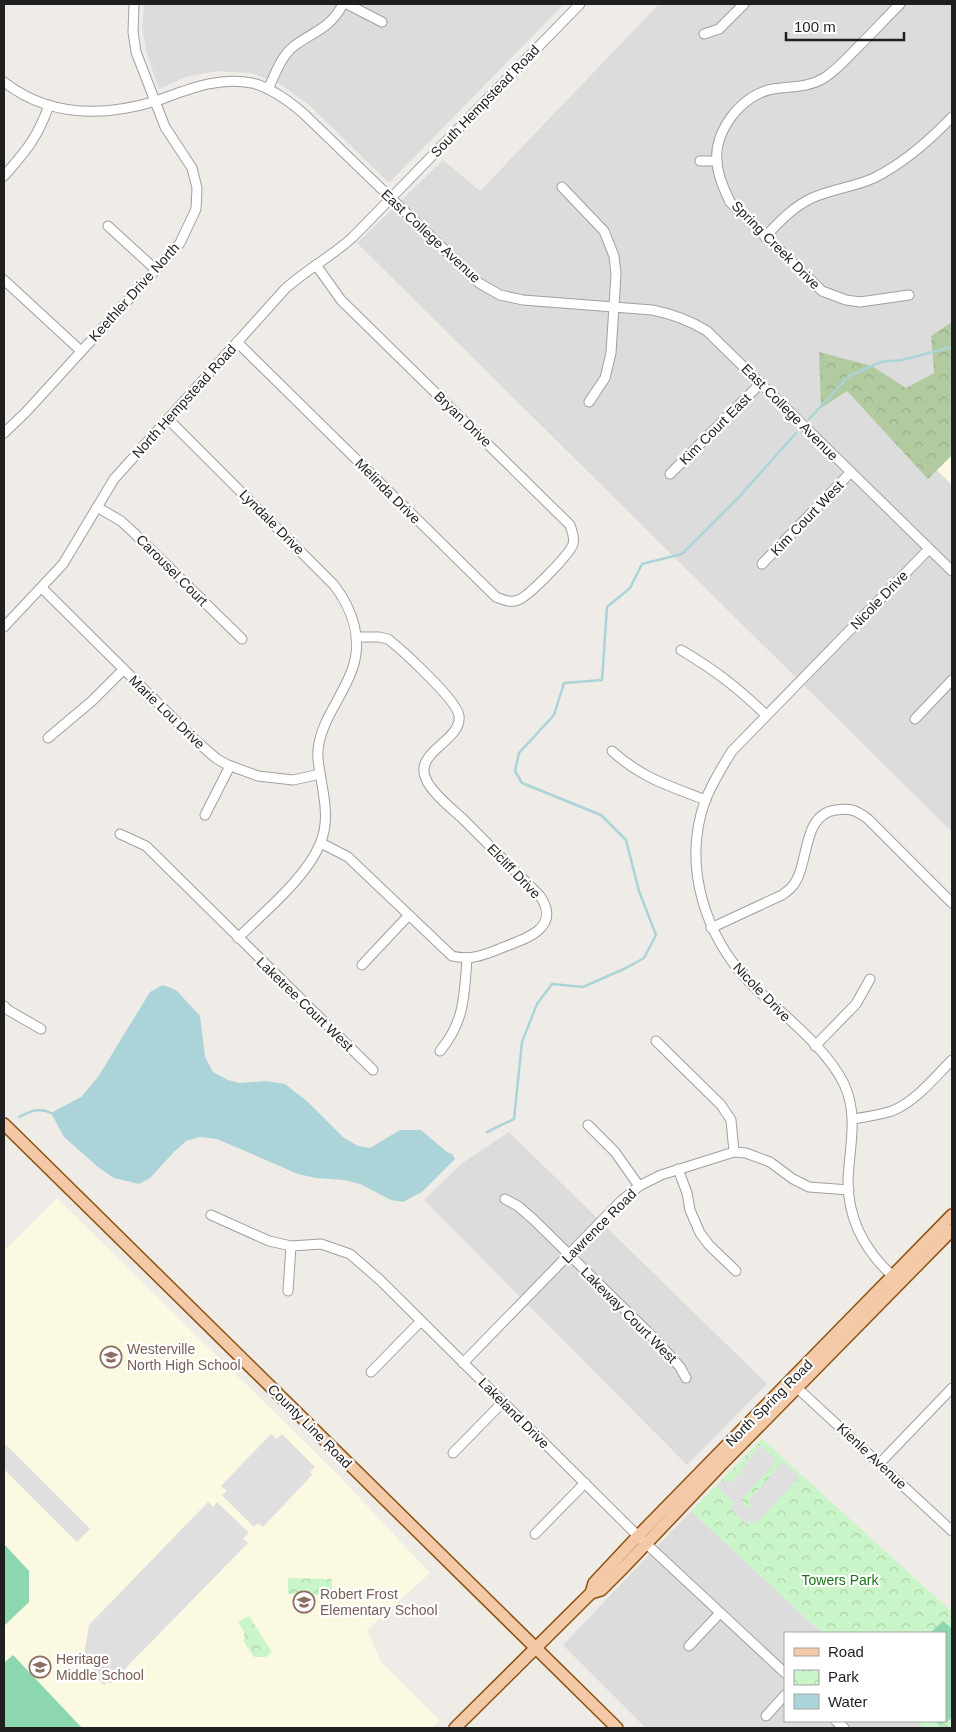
<svg xmlns="http://www.w3.org/2000/svg" width="956" height="1732" font-family="Arial,sans-serif">
<style>
.residential{fill:#dddcdc}
.education{fill:#fcf9e2}
.forest{fill:url(#forest-crowns)}
.park{fill:url(#park-crowns)}
.pitch{fill:#8cd7b0}
.parking{fill:#dfdfdf}
.water{fill:#abd4d8}
.lines{fill:none;stroke-linecap:round;stroke-linejoin:round}
.stream{stroke:#abd4d8;stroke-width:2.5}
.minor-casing{stroke:#a0a0a0;stroke-width:11}
.major-casing{stroke:#8c530e;stroke-width:14}
.minor{stroke:#fff;stroke-width:9}
.major{stroke:#f3c9a7;stroke-width:11}
.labels{text-anchor:middle;dominant-baseline:central;stroke-width:4.5;stroke-linejoin:round;paint-order:stroke}
.street-label{font-size:14px;fill:#1f1f1f;stroke:#fff}
.education-label{font-size:14px;fill:#785e54;stroke:#fff;text-anchor:start}
.park-label{font-size:14px;fill:#1a7416;stroke:#fff}
</style>
<defs>
<pattern id="forest-crowns" width="20" height="18" patternUnits="userSpaceOnUse" patternTransform="scale(1.25)"><rect width="20" height="18" fill="#b1ca9f"/><path d="M2 6a3 3 0 1 1 6 0M12 15a3 3 0 1 1 6 0" fill="none" stroke="#98ad88"/></pattern>
<pattern id="park-crowns" width="20" height="18" patternUnits="userSpaceOnUse" patternTransform="scale(1.25)"><rect width="20" height="18" fill="#caf5c8"/><path d="M2 6a3 3 0 1 1 6 0M12 15a3 3 0 1 1 6 0" fill="none" stroke="#add2ab"/></pattern>
</defs>
<rect width="100%" height="100%" fill="#efebe6"/>
<g class="residential">
<polygon points="144,4 564,4 389,183 309,105 280,84 252,73 216,71 186,77 159,89 146,51 142,26"/>
<polygon points="659,4 952,4 952,322 931,336 934,373 906,388 872,366 847,391 928,478 937,470 952,485 952,832 357,243 443,160 480,191"/>
<polygon points="509,1132 767,1384 687,1465 424,1200 461,1164"/>
<polygon points="691,1511 822,1633 785,1633 785,1721 916,1721 924,1728 646,1728 563,1645"/>
</g>
<g class="education">
<polygon points="952,455 952,485 937,470"/>
<polygon points="57,1198 340,1477 430,1573 367,1630 381,1662 440,1721 432,1728 4,1728 4,1251"/>
</g>
<polygon class="forest" points="952,322 952,455 928,479 847,391 821,408 819,352 872,366 906,388 934,373 931,336"/>
<g class="park">
<polygon points="762,1439 952,1612 952,1728 924,1728 916,1721 945,1721 945,1633 822,1633 691,1511"/>
<polygon points="288,1578 332,1579 332,1595 288,1594"/>
<polygon points="249,1616 272,1652 266,1657 254,1657 244,1642 244,1632 238,1622"/>
</g>
<g class="pitch">
<polygon points="4,1544 29,1571 29,1602 4,1626"/>
<polygon points="943,1621 952,1629 952,1717 947,1722 939,1725 936,1721 945,1721 945,1633 930,1633"/>
<polygon points="13,1655 82,1728 4,1728 4,1663"/>
</g>
<g class="parking">
<polygon points="271,1434 277,1439 282,1434 315,1467 310,1472 312,1475 263,1527 258,1523 254,1527 222,1495 227,1491 221,1486"/>
<polygon points="4,1443 90,1529 77,1542 4,1469"/>
<polygon points="760,1445 777,1461 741,1500 749,1508 752,1506 748,1501 783,1462 800,1477 756,1523 750,1520 746,1524 730,1509 734,1503 717,1487 724,1480 730,1483 732,1482"/>
<polygon points="208,1502 213,1507 217,1502 249,1533 243,1538 248,1543 110,1684 108,1681 104,1685 91,1672 94,1668 87,1661 85,1648 89,1625"/>
</g>
<polygon class="water" points="163,985 176,990 200,1016 205,1057 213,1072 228,1080 239,1083 266,1081 285,1084 309,1103 344,1138 358,1146 370,1148 400,1130 421,1130 447,1152 452,1154 455,1159 422,1192 403,1202 391,1200 360,1184 344,1180 316,1178 298,1174 217,1139 200,1137 186,1141 173,1153 150,1178 139,1184 114,1178 98,1167 64,1137 51,1113 81,1097 98,1077 150,992"/>
<g class="lines">
<g class="stream">
<polyline points="809,419 849,376 881,362 902,360 952,347"/>
<path d="M19 1117C31 1111 39 1107 51 1113"/>
<polyline points="487,1132 514,1119 522,1042 537,1004 552,984 583,987 626,968 644,958 656,935 639,891 626,840 601,815 522,783 515,771 519,753 554,715 564,683 602,680 607,607 630,588 642,564 682,554 737,499 796,433"/>
</g>
<g class="minor-casing">
<g id="minor">
<polyline points="347,4 382,22"/>
<path d="M900 4C886 18 872 33 858 47 847 58 837 70 824 78 808 88 791 86 773 89 742 94 713 132 717 162 718 176 724 189 730 202L822 291 846 300 860 302 909 295"/>
<polyline points="704,34 719,29 744,4"/>
<path d="M4 82C49 117 103 117 156 101 187 90 218 76 252 83 272 88 289 101 304 114L479 283 500 295 523 300 652 310C673 314 689 320 707 331L952 571"/>
<path d="M268 89C275 75 281 56 294 46 314 31 330 29 343 4"/>
<polyline points="700,161 717,161"/>
<path d="M4 176C26 151 38 137 49 105"/>
<polyline points="562,187 604,231 614,256 616,274 611,353 605,378 589,402"/>
<polyline points="108,226 155,269"/>
<path d="M765 237C780 221 793 207 812 198 832 189 854 187 874 178 904 163 929 141 952 117"/>
<polyline points="4,280 81,351"/>
<path d="M237 342 496 597C504 600 510 603 518 600 528 597 570 554 573 544 575 537 572 532 570 525L341 300 316 265"/>
<path d="M168 419 334 585C353 610 363 640 352 670 342 698 321 720 318 750 317 758 319 766 320 773 324 797 330 821 320 844 306 878 264 912 238 938"/>
<polyline points="4,433 26,412 180,243 196,209 197,188 192,168 165,127 136,52 133,32 134,4"/>
<polyline points="670,474 761,383"/>
<polyline points="97,507 121,521 134,533 242,639"/>
<polyline points="762,564 851,472"/>
<polyline points="42,588 196,741 217,759 228,765 258,776 293,780 320,774"/>
<path d="M4 627 63 564 114 479 285 289C306 270 332 256 353 237L580 4"/>
<path d="M681 650C715 670 738 688 766 715"/>
<polyline points="915,719 952,680"/>
<polyline points="48,738 92,701 123,670"/>
<path d="M612 751C642 778 669 786 706 800"/>
<polyline points="205,815 230,766"/>
<polyline points="120,834 146,846 373,1070"/>
<path d="M321 843 348 857 452 956C472 961 486 954 504 947 528 938 561 927 540 896 514 870 488 844 462 818 451 808 431 792 426 779 413 752 462 741 459 716 458 701 402 650 388 639L379 637H356"/>
<path d="M711 928 782 895C788 891 793 887 796 881 809 859 803 814 836 810 851 808 856 810 868 819L952 903"/>
<polyline points="362,965 409,915"/>
<polyline points="4,1006 8,1010 41,1029"/>
<polyline points="656,1041 721,1105 731,1120 734,1152"/>
<polyline points="815,1046 856,1004 870,979"/>
<path d="M440 1051C465 1021 464 996 467 959"/>
<path d="M853 1119C866 1117 879 1115 892 1111 916 1101 934 1078 952 1060"/>
<polyline points="588,1125 615,1152 639,1186"/>
<polyline points="678,1169 687,1193 690,1210 700,1233 709,1245 736,1271"/>
<polyline points="505,1199 518,1206 534,1220 657,1341 680,1367 686,1378"/>
<polyline points="211,1215 269,1241 291,1246 321,1244 350,1254 380,1280 638,1536 785,1673"/>
<path d="M896 1279C866 1253 848 1221 848 1181 849 1148 859 1116 844 1084 827 1048 781 1013 752 985 705 937 682 866 705 801 712 783 722 767 732 751L929 549"/>
<polyline points="288,1291 291,1246"/>
<polyline points="463,1363 620,1202 639,1186 661,1175 734,1152 746,1153 770,1162 793,1179 809,1187 849,1190"/>
<polyline points="371,1372 421,1321"/>
<polyline points="793,1384 952,1531"/>
<polyline points="453,1453 503,1402"/>
<polyline points="880,1463 952,1388"/>
<polyline points="535,1534 585,1483"/>
<polyline points="689,1646 720,1613"/>
<polyline points="766,1716 785,1695"/>
<polyline points="836,1721 844,1728"/>
</g>
</g>
<g class="major-casing">
<g id="major">
<polyline points="4,1124 617,1728"/>
<polyline points="591,1593 601,1590 626,1565 721,1465 952,1230"/>
<polyline points="455,1728 591,1593 594,1583 638,1536 952,1215"/>
</g>
</g>
<use href="#minor" class="minor"/>
<use href="#major" class="major"/>
</g>
<defs>
<g id="school-ring" transform="scale(1.125)"><circle r="9.5" fill="#fff" stroke="#8d6e63" stroke-width="1.5"/><path d="M0-5L7-2L0 1L-7-2ZM-4 1L0 2.5L4 1V4Q0 6-4 4Z" fill="#8d6e63"/></g>
</defs>
<g fill-rule="evenodd">
<use href="#school-ring" x="111" y="1357"/>
<use href="#school-ring" x="304" y="1602"/>
<use href="#school-ring" x="40" y="1667"/>
</g>
<g class="labels">
<g class="street-label">
<text transform="translate(485 101) rotate(-46)">South Hempstead Road</text>
<text transform="translate(431 236) rotate(43)">East College Avenue</text>
<text transform="translate(776 245) rotate(45)">Spring Creek Drive</text>
<text transform="translate(134 292) rotate(-48)">Keethler Drive North</text>
<text transform="translate(184 401) rotate(-48)">North Hempstead Road</text>
<text transform="translate(790 412) rotate(45)">East College Avenue</text>
<text transform="translate(463 419) rotate(44)">Bryan Drive</text>
<text transform="translate(715 429) rotate(-45)">Kim Court East</text>
<text transform="translate(388 491) rotate(45)">Melinda Drive</text>
<text transform="translate(807 518) rotate(-46)">Kim Court West</text>
<text transform="translate(272 522) rotate(45)">Lyndale Drive</text>
<text transform="translate(172 570) rotate(45)">Carousel Court</text>
<text transform="translate(879 600) rotate(-46)">Nicole Drive</text>
<text transform="translate(167 712) rotate(44)">Marie Lou Drive</text>
<text transform="translate(514 871) rotate(46)">Elcliff Drive</text>
<text transform="translate(762 992) rotate(46)">Nicole Drive</text>
<text transform="translate(305 1004) rotate(44)">Laketree Court West</text>
<text transform="translate(599 1226) rotate(-45)">Lawrence Road</text>
<text transform="translate(629 1315) rotate(45)">Lakeway Court West</text>
<text transform="translate(769 1403) rotate(-45)">North Spring Road</text>
<text transform="translate(514 1413) rotate(45)">Lakeland Drive</text>
<text transform="translate(310 1426) rotate(45)">County Line Road</text>
<text transform="translate(872 1456) rotate(43)">Kienle Avenue</text>
</g>
<g class="education-label">
<text x="127" y="1349">Westerville<tspan x="127" dy="16">North High School</tspan></text>
<text x="320" y="1594">Robert Frost<tspan x="320" dy="16">Elementary School</tspan></text>
<text x="56" y="1659">Heritage<tspan x="56" dy="16">Middle School</tspan></text>
</g>
<g class="park-label">
<text x="840" y="1580">Towers Park</text>
</g>
</g>
<rect width="956" height="1732" fill="none" stroke="#1f1f1f" stroke-width="10"/>
<rect x="784" y="1632" width="162" height="90" fill="#ffffff" stroke="#a5a5a5"/>
<rect x="794" y="1648" width="25" height="8" fill="#f3c9a7" stroke="#a5a5a5"/>
<text x="828" y="1657" font-size="15" fill="#1f1f1f">Road</text>
<rect x="794" y="1670" width="25" height="15" fill="url(#park-crowns)" stroke="#a5a5a5"/>
<text x="828" y="1682" font-size="15" fill="#1f1f1f">Park</text>
<rect x="794" y="1694" width="25" height="15" fill="#abd4d8" stroke="#a5a5a5"/>
<text x="828" y="1707" font-size="15" fill="#1f1f1f">Water</text>
<path d="M786 32v8h118v-8" fill="none" stroke="#1f1f1f" stroke-width="2.5"/>
<text x="794" y="32" font-size="15" fill="#1f1f1f" stroke="#ffffff" stroke-width="4" paint-order="stroke">100 m</text>
</svg>
